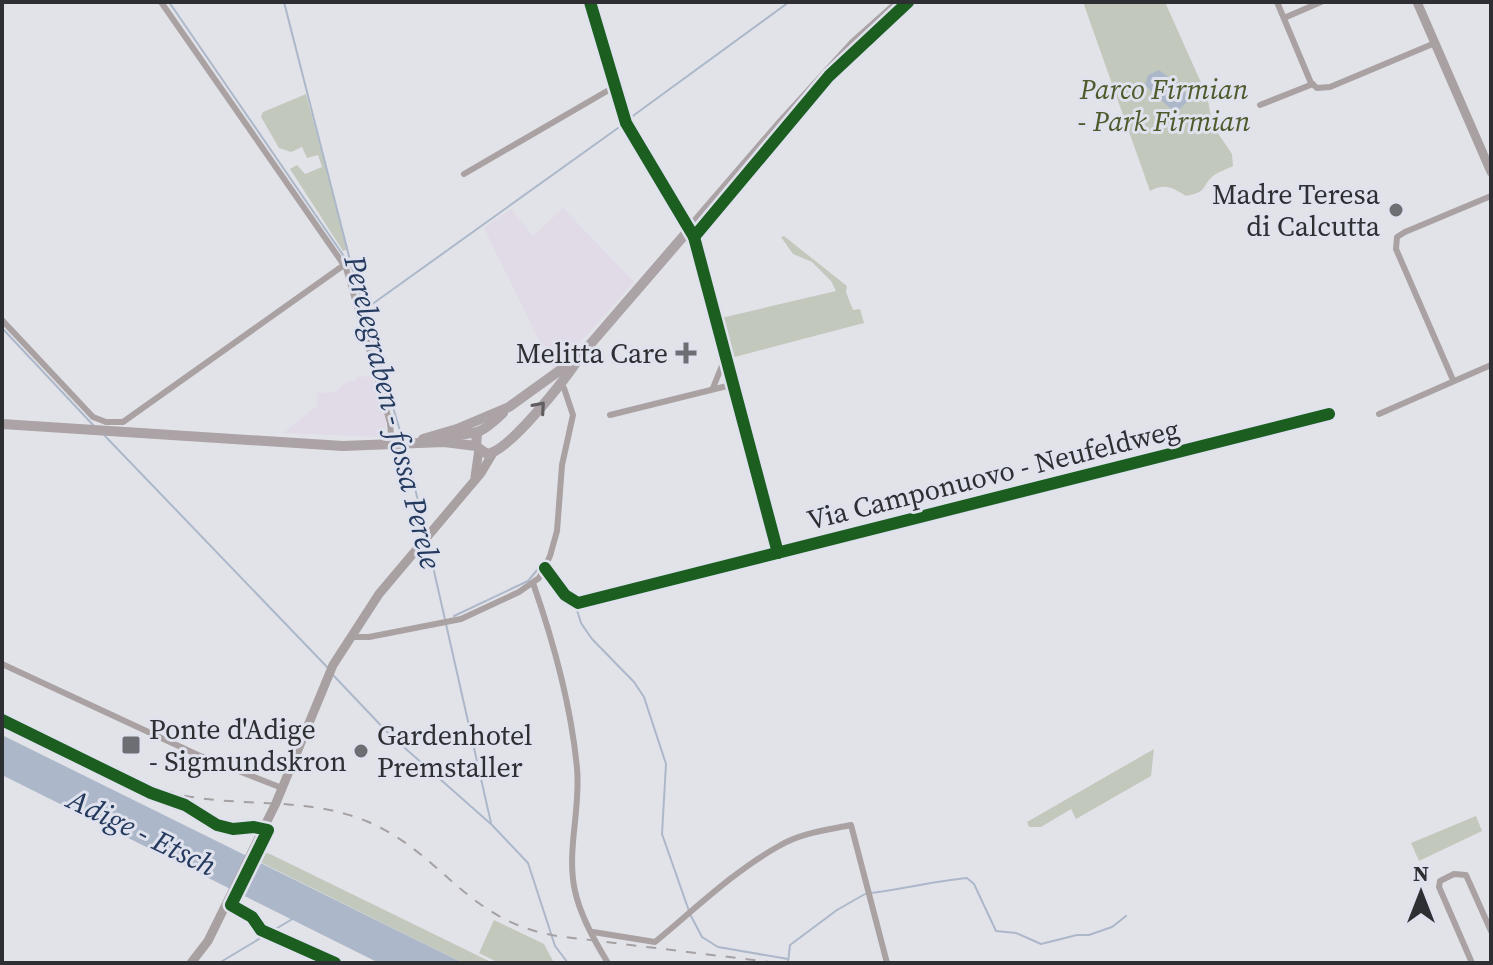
<svg xmlns="http://www.w3.org/2000/svg" width="1493" height="965" font-family="'Source Serif 4',serif">
<style>
.commercial{fill:#e1dae7}
.green{fill:#c3c8bd}
.water{fill:#acb8ca}
.lines{fill:none;stroke-linecap:round;stroke-linejoin:round}
.stream{stroke:#acb8ca;stroke-width:2}
.minor{stroke:#aaa2a2;stroke-width:6}
.secondary{stroke:#a9a0a2;stroke-width:9}
.primary{stroke:#aba3a6;stroke-width:10}
.rail{stroke:#a5a1a3;stroke-width:2;stroke-dasharray:10 10;stroke-linecap:butt}
.cycleway-casing{stroke:#dfe1ec;stroke-width:17}
.cycleway{stroke:#1b5e20;stroke-width:12}
.oneway{stroke:#605d61}
.poi-dot{fill:#6d6e73;stroke:#dfe1ec;stroke-width:3}
.labels{text-anchor:middle;dominant-baseline:central;stroke-width:6;stroke-linejoin:round;paint-order:stroke}
.park-label{font-size:28px;font-style:italic;fill:#4e5a2c;stroke:#dfe1ec}
.poi-label{font-size:28px;fill:#2e2f33;stroke:#dfe1ec;text-anchor:end}
.street-label{font-size:28px;fill:#2e2f33;stroke:#dfe1ec}
.water-label{font-size:30px;font-style:italic;fill:#243a5f;stroke:#dfe1ec}
</style>
<rect width="100%" height="100%" fill="#e2e3e9"/>
<g class="commercial">
<polygon points="563,208 634,282 554,371 484,228 511,209 533,236"/>
<polygon points="374,376 387,421 383,437 283,433 317,406 317,393 335,392 347,382 355,381 357,377"/>
</g>
<g class="green">
<path d="M1083 2H1165L1207 96 1213 126 1232 154 1233 166C1227 169 1218 172 1213 176 1200 187 1210 191 1186 196 1172 187 1165 183 1150 191Z"/>
<polygon points="306,94 348,249 343,251 290,169 297,165 305,174 322,167 318,155 307,158 302,147 291,152 279,148 261,117 263,112"/>
<polygon points="784,236 847,286 846,292 853,310 860,309 864,323 731,358 721,318 836,291 831,281 812,262 793,254 781,237"/>
<polygon points="1154,749 1151,776 1076,819 1071,809 1041,827 1029,827 1027,822"/>
<polygon points="1476,816 1482,831 1419,861 1411,843"/>
<polygon points="261,852 270,854 493,963 463,963 256,860"/>
<polygon points="494,920 544,944 554,963 499,963 479,953"/>
</g>
<g class="water">
<polygon points="1159,70 1177,83 1188,96 1187,102 1180,109 1173,111 1145,85 1148,75"/>
<polygon points="2,735 463,963 379,963 2,775"/>
</g>
<g class="lines">
<g class="stream">
<polyline points="169,2 352,268"/>
<polyline points="284,2 352,268 403,441"/>
<polyline points="630,118 789,2"/>
<polyline points="371,305 618,128"/>
<polyline points="2,328 94,426"/>
<polyline points="105,436 328,668"/>
<polyline points="1211,441 1325,409"/>
<polyline points="405,447 426,534"/>
<polyline points="1127,460 1181,448"/>
<polyline points="427,540 491,823"/>
<polyline points="779,548 1120,462"/>
<polyline points="578,600 773,549"/>
<polyline points="577,610 581,623 592,639 634,682 644,697 666,764 662,834 689,911"/>
<polyline points="454,616 528,581 543,563"/>
<polyline points="334,676 389,734 492,825 528,863 555,946 568,963"/>
<path d="M871 893C903 889 934 881 967 878L974 884 996 931 1016 933 1041 944 1077 935H1089L1112 927 1126 916"/>
<polyline points="691,916 702,937 718,947 788,959"/>
<polyline points="219,963 294,918"/>
<polyline points="788,963 790,945 837,910 865,894"/>
</g>
<g class="minor">
<polyline points="161,2 346,268 390,423 392,446"/>
<polyline points="590,2 626,123 694,237 778,553"/>
<polyline points="1277,2 1311,83 1317,88 1330,87 1435,43"/>
<polyline points="1284,18 1321,2"/>
<polyline points="1260,105 1313,84"/>
<polyline points="464,174 614,87"/>
<polyline points="2,320 93,417 106,422 123,422 344,265"/>
<polyline points="1453,380 1396,249 1397,237 1405,232 1491,196"/>
<polyline points="713,388 725,358"/>
<polyline points="1379,414 1491,365"/>
<polyline points="610,415 727,386 734,381"/>
<polyline points="545,568 565,595 578,603 1329,414"/>
<path d="M533 583C554 643 571 705 577 768 581 809 566 851 575 891 580 914 595 942 608 963"/>
<polyline points="351,637 369,637 461,619 519,592 539,578 550,556 557,531 562,465 573,415 564,388"/>
<polyline points="2,664 198,755 282,788"/>
<path d="M593 932 655 942C695 909 734 871 779 846 800 833 827 830 851 825L887 963"/>
<polyline points="1472,963 1439,887 1440,881 1454,874 1466,875 1491,931"/>
</g>
<g class="secondary">
<polyline points="1417,2 1491,172"/>
<polyline points="475,477 479,449"/>
<polyline points="191,963 208,941 276,803 333,665 379,594 481,473 493,453"/>
</g>
<g class="primary">
<polyline points="2,424 343,446 444,442 476,446"/>
<path d="M477 434 476 446 487 454C510 451 567 377 581 355L781 123 853 44 900 2"/>
<path d="M451 435C479 434 482 433 503 413"/>
<polyline points="423,439 457,429 509,407 577,358"/>
</g>
<path class="rail" d="M2 714C29 727 57 740 84 754 117 770 150 789 186 796 246 807 308 797 366 821 442 852 465 921 557 936L778 963"/>
<g class="cycleway-casing">
<g id="cycleway">
<polyline points="590,2 626,123 694,237 778,553"/>
<polyline points="694,237 829,76 908,2"/>
<polyline points="545,568 565,595 578,603 1329,414"/>
<polyline points="2,720 151,793 185,805 217,825 233,829 254,827 268,830 231,905 252,917 261,930 335,963"/>
</g>
</g>
<use href="#cycleway" class="cycleway"/>
</g>
<defs><path id="oneway-chevron" d="M-2-3.5L2.5 0L-2 3.5" fill="none" stroke-width="1.6" stroke-linecap="round" stroke-linejoin="round" transform="scale(2)"/></defs>
<use class="oneway" href="#oneway-chevron" transform="translate(540 407) rotate(-49)"/>
<g class="poi-dot">
<circle cx="1396" cy="210" r="8"/>
<path d="M682 341h8v8h8v8h-8v8h-8v-8h-8v-8h8z"/>
<rect x="121" y="735" width="20" height="20" rx="4"/>
<circle cx="361" cy="751" r="8"/>
</g>
<g class="labels">
<g class="park-label">
<text x="1164" y="89">Parco Firmian<tspan x="1164" dy="32">- Park Firmian</tspan></text>
</g>
<g class="poi-label">
<text x="1380" y="194">Madre Teresa<tspan x="1380" dy="32">di Calcutta</tspan></text>
<text x="668" y="353">Melitta Care</text>
<text x="149" y="729" text-anchor="start">Ponte d'Adige<tspan x="149" dy="32">- Sigmundskron</tspan></text>
<text x="377" y="735" text-anchor="start">Gardenhotel<tspan x="377" dy="32">Premstaller</tspan></text>
</g>
<g class="street-label">
<text transform="translate(993 474) rotate(-14)">Via Camponuovo - Neufeldweg</text>
</g>
<g class="water-label">
<text transform="translate(393 412) rotate(76)">Perelegraben - fossa Perele</text>
<text transform="translate(142 832) rotate(26)">Adige - Etsch</text>
</g>
</g>
<rect width="1493" height="965" fill="none" stroke="#2e2f33" stroke-width="8"/>
<g transform="translate(1421 893)" stroke="#dfe1ec" stroke-width="6" paint-order="stroke">
<path d="M0-6L14 30L0 20L-14 30Z" fill="#2e2f33"/>
<text y="-12" font-size="22" font-weight="bold" text-anchor="middle" fill="#2e2f33">N</text>
</g>
</svg>
